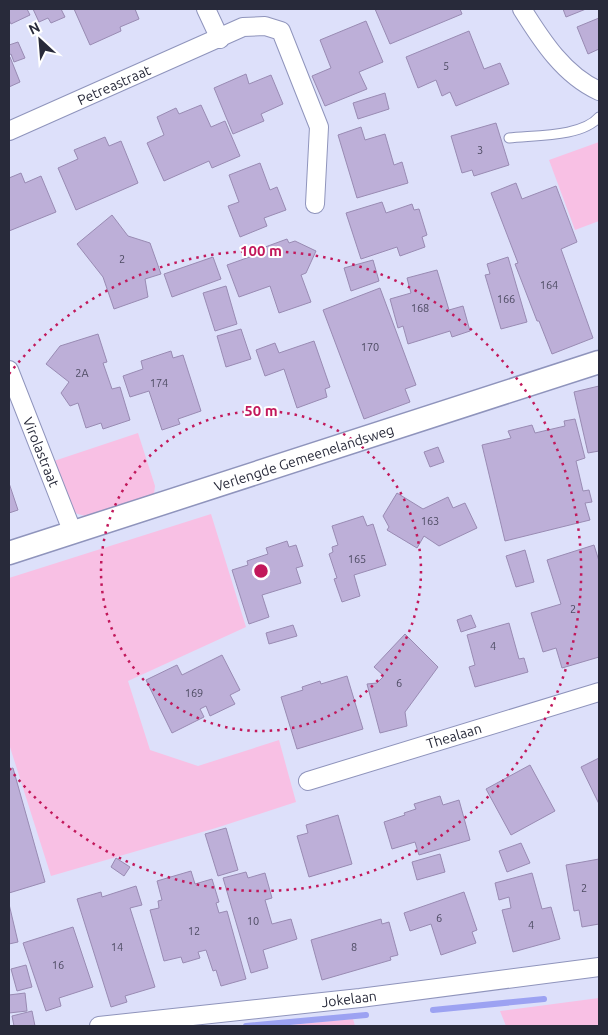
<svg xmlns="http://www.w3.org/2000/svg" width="608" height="1035" font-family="Ubuntu,sans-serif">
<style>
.green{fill:#f8c0e4}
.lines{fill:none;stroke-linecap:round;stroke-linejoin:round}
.stream{stroke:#9ca2f2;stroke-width:6}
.building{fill:#bdafd8;stroke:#998bb3}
.service-casing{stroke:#8f94bc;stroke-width:11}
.minor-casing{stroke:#8f94bc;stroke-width:20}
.tertiary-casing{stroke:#8f94bc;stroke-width:25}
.service{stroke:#fff;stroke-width:9}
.minor{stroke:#fff;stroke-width:18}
.tertiary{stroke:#fff;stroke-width:22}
.ring{fill:none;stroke:#c2185b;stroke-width:2.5;stroke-dasharray:2.5 5}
.labels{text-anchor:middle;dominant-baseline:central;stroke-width:4;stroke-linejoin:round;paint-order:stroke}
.number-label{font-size:11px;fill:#4d4b62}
.street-label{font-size:14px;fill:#282a3a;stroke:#fff}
.centre{fill:#c2185b;stroke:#fff;stroke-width:2.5}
.ring-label{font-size:15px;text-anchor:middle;font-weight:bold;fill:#c2185b;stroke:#fff;stroke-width:4;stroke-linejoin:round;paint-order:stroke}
</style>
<rect width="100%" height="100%" fill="#dde0fa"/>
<g class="green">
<polygon points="599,142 599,221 575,230 549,160"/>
<path d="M138 433 155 486 154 494C143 503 108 514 93 516 86 517 80 515 73 512L51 462Z"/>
<polygon points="211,514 246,627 128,681 150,750 198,766 279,740 296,802 216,828 51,876 9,744 9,578"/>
<polygon points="599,998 599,1026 506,1026 500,1011"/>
<polygon points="353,1019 355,1026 279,1026"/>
</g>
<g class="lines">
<g class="stream">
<polyline points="433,1010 544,999"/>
<polyline points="246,1026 366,1015"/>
</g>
</g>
<g class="building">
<polygon points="9,9 27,9 30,15 11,24 9,20"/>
<polygon points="33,9 61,9 65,17 51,23 48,18 39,22"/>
<polygon points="74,9 135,9 139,19 120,27 121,31 90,45"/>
<polygon points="375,9 460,9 462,14 390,44"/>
<polygon points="563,9 586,9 566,17"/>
<polygon points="599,18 599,49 588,54 577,27"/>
<polygon points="366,21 383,62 359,72 367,89 325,106 312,76 331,68 320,40"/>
<polygon points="469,31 484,69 500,63 509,84 456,106 450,92 442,96 436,80 418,88 406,57"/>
<polygon points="18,42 25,58 14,62 11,54 9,55 9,45"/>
<polygon points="10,57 20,82 9,87 9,58"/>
<polygon points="246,74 249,84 271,75 283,104 261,114 264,121 233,134 214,88"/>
<polygon points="385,93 389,109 358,119 353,103"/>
<polygon points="201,105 211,127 225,121 240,156 212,168 209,161 164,181 147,143 164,135 157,117 176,108 179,114"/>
<polygon points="496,123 509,165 474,176 472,170 462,173 451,136"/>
<polygon points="361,127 365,140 385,134 394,165 402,162 408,183 357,198 338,135"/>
<polygon points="105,137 109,146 121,141 138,183 76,210 58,168 78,159 74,150"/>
<polygon points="260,163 270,190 277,187 286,210 264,218 267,226 240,237 228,206 239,202 229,175"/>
<polygon points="21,173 25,183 41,176 56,212 9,231 9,178"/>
<polygon points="516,183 522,199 556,186 577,242 561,249 593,338 552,354 539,321 537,321 515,264 518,263 491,193"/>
<polygon points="382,202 386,213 412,204 414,210 419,209 427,235 422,237 425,247 400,256 397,247 361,259 346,213"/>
<polygon points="112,215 128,236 150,243 161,274 145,279 148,297 114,309 103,277 77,244"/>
<polygon points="287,239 289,243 295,241 316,251 306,273 301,275 311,302 279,313 270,286 239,297 227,265 258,254 257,250"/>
<polygon points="213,257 221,279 172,297 164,274"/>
<polygon points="508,257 527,322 501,329 485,275 490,274 487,264"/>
<polygon points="373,260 379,281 351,291 344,268"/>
<polygon points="437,270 449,310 463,306 470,331 452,337 450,331 408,344 403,326 398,328 390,299 411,293 407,278"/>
<polygon points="226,286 237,324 215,331 203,293"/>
<polygon points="380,288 416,385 405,389 410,402 364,419 323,310"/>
<polygon points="241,329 251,359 226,367 217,336"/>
<polygon points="98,334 107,362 103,363 112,389 120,387 130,420 103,429 101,423 86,428 78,403 70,406 61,393 69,382 46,364 60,346"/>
<polygon points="314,341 330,387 325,389 327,397 297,408 284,369 265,376 256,350 275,343 279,353"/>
<polygon points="171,351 173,358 183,355 201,411 178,419 180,424 162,430 149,391 130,397 123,376 143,369 141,361"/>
<polygon points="599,386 599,451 588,453 574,392"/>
<polygon points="575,419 585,458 576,461 583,491 589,490 592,502 585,503 590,520 505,541 482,445 511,438 508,431 532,425 535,433 565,426 564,421"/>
<polygon points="438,447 444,462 430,467 424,452"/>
<polygon points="9,483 18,510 9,513"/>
<polygon points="397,493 423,509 448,497 453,508 465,503 477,528 439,546 424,536 417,548 387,530 389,527 383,516"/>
<polygon points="363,516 367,526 373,524 386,565 354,575 360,596 342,602 334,579 337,578 329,554 333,552 332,547 338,545 332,526"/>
<polygon points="287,541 289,547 296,545 303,566 296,568 301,583 262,595 269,617 249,624 232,570 248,565 247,561 268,554 266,548"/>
<polygon points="594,545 599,561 599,657 562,668 556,648 543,652 531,613 561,604 547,560"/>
<polygon points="525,550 534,582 516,587 506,556"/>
<polygon points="471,615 476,627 461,632 457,620"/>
<polygon points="509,623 519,659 524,658 528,672 475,687 469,667 475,665 467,635"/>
<polygon points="293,625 297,636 269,644 266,633"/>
<polygon points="405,634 438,667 405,712 407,726 380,733 367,684 377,683 384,676 374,667"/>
<polygon points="222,655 240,690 230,695 235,704 210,716 206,706 200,709 204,717 172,733 146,680 177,665 182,675"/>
<polygon points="347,676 363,729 297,749 281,697 303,690 302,687 320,681 321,684"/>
<polygon points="599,758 599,804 581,767"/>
<polygon points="530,765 555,811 511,835 486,789"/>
<polygon points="13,768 45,882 9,893 9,769"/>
<polygon points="440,796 443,805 459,800 470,840 419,855 415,842 392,849 384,822 405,815 404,813 416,809 414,804"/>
<polygon points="338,815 352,864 309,877 297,836 308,833 306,825"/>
<polygon points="226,828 238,870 218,876 205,834"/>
<polygon points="521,843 530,863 507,872 499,851"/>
<polygon points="440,854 445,872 417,880 412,862"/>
<polygon points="116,858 130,867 124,876 111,867"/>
<polygon points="599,859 599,924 582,927 579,910 574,911 566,865"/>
<polygon points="191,871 195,884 212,879 219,902 216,903 219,913 227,911 246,979 221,986 216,970 213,971 206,950 198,952 200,958 183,963 181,957 164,961 150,910 159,908 158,901 162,900 157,881"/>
<polygon points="246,872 248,878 265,873 272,898 265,900 272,924 291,919 297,939 263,950 268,968 251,973 223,878"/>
<polygon points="532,873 542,909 551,907 560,939 513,952 502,910 511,908 509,897 499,900 495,883"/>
<polygon points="136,886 142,905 130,908 155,987 125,996 127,1002 111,1007 77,899 101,892 102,897"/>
<polygon points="464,892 477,930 472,932 476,943 441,955 431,924 410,931 404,913"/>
<polygon points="9,904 18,942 9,944"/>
<polygon points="381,919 382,924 389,922 398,955 390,957 391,960 322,980 311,940"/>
<polygon points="73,927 93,987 59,998 61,1006 46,1011 23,943"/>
<polygon points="26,965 32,987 17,991 11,969"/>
<polygon points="25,993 27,1011 9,1013 9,995"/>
<polygon points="32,1011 35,1026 14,1026 12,1016"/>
</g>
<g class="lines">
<g class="service-casing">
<path id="service" d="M509 138C535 135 582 137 599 117"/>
</g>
<g class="minor-casing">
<g id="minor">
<polyline points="206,9 220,39"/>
<path d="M522 9C542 41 564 75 599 91"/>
<polyline points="9,131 243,27 265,26 281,31 319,127 315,204"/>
<polyline points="9,370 73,533"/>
<polyline points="308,781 599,692"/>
<polyline points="99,1026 360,998 599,967"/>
</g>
</g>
<g class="tertiary-casing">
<polyline id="tertiary" points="9,553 599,362"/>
</g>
<use href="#service" class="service"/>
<use href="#minor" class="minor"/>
<use href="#tertiary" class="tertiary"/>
</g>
<g class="ring">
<circle cx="261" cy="571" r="160"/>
<path d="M9 374A320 320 0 1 1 9 768"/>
</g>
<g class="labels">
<g class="number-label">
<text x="446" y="66">5</text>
<text x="480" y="150">3</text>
<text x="122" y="259">2</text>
<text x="549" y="285">164</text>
<text x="506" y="299">166</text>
<text x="420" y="308">168</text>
<text x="370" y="347">170</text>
<text x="82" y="373">2A</text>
<text x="159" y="383">174</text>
<text x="430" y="521">163</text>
<text x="357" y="559">165</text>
<text x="573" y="609">2</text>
<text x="493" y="646">4</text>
<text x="399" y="683">6</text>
<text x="194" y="693">169</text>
<text x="584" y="888">2</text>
<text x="439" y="918">6</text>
<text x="253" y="921">10</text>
<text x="531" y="925">4</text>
<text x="194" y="931">12</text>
<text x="117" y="947">14</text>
<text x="354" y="947">8</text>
<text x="58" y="965">16</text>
</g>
<g class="street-label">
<text transform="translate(114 85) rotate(-24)">Petreastraat</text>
<text transform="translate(41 452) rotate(68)">Virolastraat</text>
<text transform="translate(304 458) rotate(-18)">Verlengde Gemeenelandsweg</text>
<text transform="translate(454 736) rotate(-17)">Thealaan</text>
<text transform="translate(349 999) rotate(-7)">Jokelaan</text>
</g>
</g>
<circle cx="261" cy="571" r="8" class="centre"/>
<g class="ring-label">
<text x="261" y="256">100 m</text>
<text x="261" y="416">50 m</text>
</g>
<rect width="608" height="1035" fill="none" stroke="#282a3a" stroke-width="20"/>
<g transform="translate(40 40) rotate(334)" stroke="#ffffff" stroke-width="4" paint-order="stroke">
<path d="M0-4L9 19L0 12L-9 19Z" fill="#282a3a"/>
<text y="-8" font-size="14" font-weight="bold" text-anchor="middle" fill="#282a3a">N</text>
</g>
</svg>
